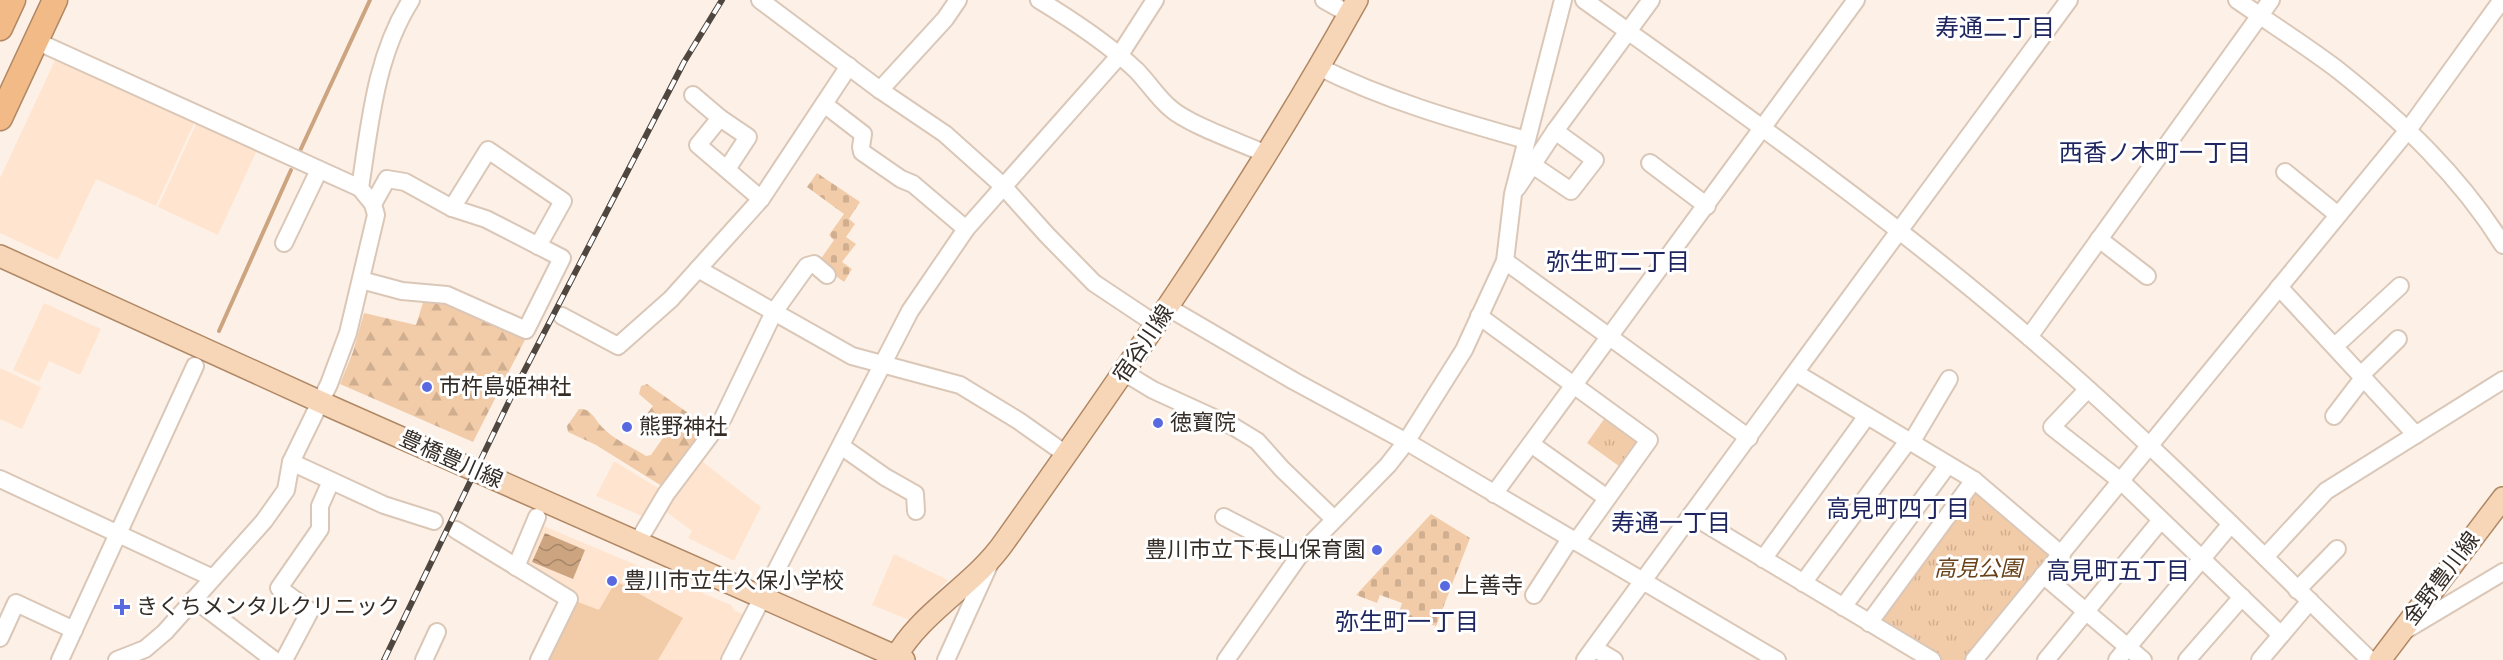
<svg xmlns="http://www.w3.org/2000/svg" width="2503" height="660" font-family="Spectral,'Noto Sans JP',serif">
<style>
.built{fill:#ffe5cf}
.grass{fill:url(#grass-tufts)}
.forest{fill:url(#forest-firs)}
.cemetery{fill:url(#cemetery-stones)}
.pitch{fill:#f2cba8}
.water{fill:url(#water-waves)}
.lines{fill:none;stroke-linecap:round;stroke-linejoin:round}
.stream{stroke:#cca480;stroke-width:4}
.minor-casing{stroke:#dac7b7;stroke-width:20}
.major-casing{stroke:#b08865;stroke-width:24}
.highway-casing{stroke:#b08865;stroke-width:27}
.minor{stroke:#fff;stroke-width:16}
.major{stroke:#f7d6b7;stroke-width:21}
.highway{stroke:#f2ba87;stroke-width:24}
.rail-casing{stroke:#4f4640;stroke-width:6}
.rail{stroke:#fff;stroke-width:4;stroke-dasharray:11;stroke-linecap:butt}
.poi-dot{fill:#596ae1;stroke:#fff;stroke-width:2}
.labels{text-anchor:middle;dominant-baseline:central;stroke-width:6;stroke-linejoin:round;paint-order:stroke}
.street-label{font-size:22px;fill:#342c26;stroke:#fff}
.poi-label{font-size:22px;fill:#342c26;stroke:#fff;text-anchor:start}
.park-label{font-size:22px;font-style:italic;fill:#684017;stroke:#fff}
.neighbourhood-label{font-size:24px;fill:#1f265f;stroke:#fff}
</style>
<defs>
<pattern id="grass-tufts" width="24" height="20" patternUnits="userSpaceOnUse" patternTransform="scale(1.5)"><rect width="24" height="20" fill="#f2cba8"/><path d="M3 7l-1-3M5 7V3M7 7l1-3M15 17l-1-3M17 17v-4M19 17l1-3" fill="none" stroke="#d0ae90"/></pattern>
<pattern id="forest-firs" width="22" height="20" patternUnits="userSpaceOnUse" patternTransform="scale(1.5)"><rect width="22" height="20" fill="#f2cba8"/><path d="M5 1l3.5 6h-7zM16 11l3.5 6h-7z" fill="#d0ae90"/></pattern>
<pattern id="cemetery-stones" width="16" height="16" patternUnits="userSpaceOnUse" patternTransform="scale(1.5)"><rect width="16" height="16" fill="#f2cba8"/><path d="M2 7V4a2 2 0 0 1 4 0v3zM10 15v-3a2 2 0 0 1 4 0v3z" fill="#d0ae90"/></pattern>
<pattern id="water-waves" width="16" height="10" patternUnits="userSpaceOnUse" patternTransform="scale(1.5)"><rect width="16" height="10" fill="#cca480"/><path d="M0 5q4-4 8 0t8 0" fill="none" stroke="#a68669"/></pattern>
</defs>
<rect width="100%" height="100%" fill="#fdf1e7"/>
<g class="built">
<polygon points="56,58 195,121 156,206 96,179 58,260 0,233 0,178"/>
<polygon points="197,122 257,150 218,235 158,207"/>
<polygon points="44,303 101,329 80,375 49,361 39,382 13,370"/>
<polygon points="0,368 41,387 22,429 0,419"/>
<polygon points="699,459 761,507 734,561 688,538 692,531 661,508"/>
<polygon points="614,461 663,491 646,518 596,496"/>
<polygon points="539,524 731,605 734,610 749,617 724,660 543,660 575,597 524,566"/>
<polygon points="894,554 948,580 909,620 872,605"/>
</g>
<g class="grass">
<polygon points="1607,415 1643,441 1623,469 1587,443"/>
<polygon points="1973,492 1978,492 2053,553 1967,660 1942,660 1880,624 1878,619"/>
</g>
<g class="forest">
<polygon points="425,296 446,299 527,336 473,442 340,384 353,352 364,313 416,325"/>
<path d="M647 384 708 427 665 488 596 445 568 432 567 426 579 409C591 408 594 418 601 426 611 438 632 447 646 456L651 455 665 435 664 431 647 419 646 415 653 406 639 394 641 386Z"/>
</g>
<g class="cemetery">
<polygon points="817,173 860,202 849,219 855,224 846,237 856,244 842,262 852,269 844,282 818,263 834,240 829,235 844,214 807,187"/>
<polygon points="1431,514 1470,538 1436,626 1399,614 1402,603 1380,595 1377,603 1356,595"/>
</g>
<polygon class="pitch" points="616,581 683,618 658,660 548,660 578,602 599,610"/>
<polygon class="water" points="545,533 585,550 573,579 532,562"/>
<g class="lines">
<g class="stream">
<polyline points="299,153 370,0"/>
<polyline points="219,331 291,170"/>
</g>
<g class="minor-casing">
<g id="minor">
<polyline points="760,0 880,90 945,134 1003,186 1047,235 1094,283 1157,325"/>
<path d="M1039 0C1072 20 1107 43 1136 70 1148 82 1157 97 1170 108 1189 125 1242 143 1266 154"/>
<polyline points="1324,0 1349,14"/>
<path d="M1584 0C1734 107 1889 216 2029 337 2148 439 2258 551 2370 660"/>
<path d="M2237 0C2270 23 2305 45 2338 70 2401 120 2460 176 2503 245"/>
<polyline points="36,41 360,188"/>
<path d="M1319 67C1385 100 1455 120 1526 140"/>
<polyline points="880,90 945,19 958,0"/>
<polyline points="693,95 720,118 698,145 761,199"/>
<polyline points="824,104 863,134 861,147 862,152 901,179 913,184 966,229"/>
<polyline points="720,118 748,137 727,169"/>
<polyline points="1650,163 1707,206"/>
<polyline points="1534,166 1571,191 1595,160 1555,131"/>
<polyline points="2285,172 2338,215"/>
<polyline points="1517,188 1555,131 1651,0"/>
<polyline points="452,208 488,150 563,201 538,246"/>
<polyline points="2099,239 2147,276"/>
<polyline points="284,243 319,170"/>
<polyline points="1505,261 1749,438"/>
<polyline points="698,269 852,356 960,385 1019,421 1067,455"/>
<polyline points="361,280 402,291 447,295 526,330 562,258 486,219 452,208 405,182 387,179 373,204"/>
<polyline points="2279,287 2416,435"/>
<polyline points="1169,308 1294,381 1414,446 1777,660"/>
<polyline points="562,316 618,346 671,299 761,199 849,66"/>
<polyline points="1479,316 1649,440 1576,542"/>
<polyline points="2029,337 2271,0"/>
<polyline points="2335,346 2400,286"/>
<polyline points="1125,373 1153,390 1234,427 1257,441 1282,469 1334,519"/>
<polyline points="1796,373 1974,480 2062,555"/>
<polyline points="2361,375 2398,339"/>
<polyline points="2087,390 2052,427 2122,482 2281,635"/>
<polyline points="2334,416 2363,378"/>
<polyline points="1911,443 1949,379"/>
<polyline points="1531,444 1607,498"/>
<polyline points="841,446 885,477 915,494 916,511"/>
<polyline points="291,462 384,505 434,521"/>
<polyline points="0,479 213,578"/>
<polyline points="1494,494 1856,0"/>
<polyline points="1691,515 1932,660"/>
<polyline points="1224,517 1299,556"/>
<polyline points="456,530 569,599 539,660"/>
<polyline points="637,543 666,494 723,418 774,312 807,266 814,264 827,275"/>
<polyline points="2265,557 2326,491 2503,380"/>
<polyline points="1763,559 1867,416"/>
<polyline points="516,567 537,517"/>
<polyline points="2043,575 2143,660"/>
<polyline points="1803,583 1908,441"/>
<polyline points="2297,590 2337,549"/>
<polyline points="1534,595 1570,539"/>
<polyline points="194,599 274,660"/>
<polyline points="1843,607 1947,466"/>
<polyline points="1869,623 1974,480"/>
<polyline points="2406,630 2503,572"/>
<polyline points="0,638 16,603 74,630"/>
<polyline points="1594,648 1614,660"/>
<polyline points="60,660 195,366"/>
<path d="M117 660 145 649 165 632 264 521 286 490 291 462 329 384 348 333 376 215 373 204 360 188C370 124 375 57 411 0"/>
<polyline points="284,660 310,611 279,588 320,529 320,506 331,481"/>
<polyline points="424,660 437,632"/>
<polyline points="730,660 910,311 966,229 1119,56 1155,0"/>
<polyline points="946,660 990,563"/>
<polyline points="1226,660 1299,556 1388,465 1406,442 1464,350 1505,261 1513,194 1563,0"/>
<path d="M1585 660C1747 440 1906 219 2069 0"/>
<polyline points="1974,660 2408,130 2499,4"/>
<polyline points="2046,660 2161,520"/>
<polyline points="2117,660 2231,524"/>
<polyline points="2187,660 2242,597"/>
<polyline points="2260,660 2310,601"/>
</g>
</g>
<g class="major-casing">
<g id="major">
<polyline points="0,256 336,409 904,660"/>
<path d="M894 660C921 611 974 586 1005 541 1130 365 1252 189 1357 0"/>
<polyline points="2380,660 2503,498"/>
</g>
</g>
<g class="highway-casing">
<g id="highway">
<polyline points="0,28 13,0"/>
<polyline points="0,118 55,0"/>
</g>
</g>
<use href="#minor" class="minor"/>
<use href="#major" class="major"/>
<use href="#highway" class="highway"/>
<g class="rail-casing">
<polyline id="rail" points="384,660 515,389 684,62 722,0"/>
</g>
<use href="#rail" class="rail"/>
</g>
<g class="poi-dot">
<circle cx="427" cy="387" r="6"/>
<circle cx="1158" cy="423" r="6"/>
<circle cx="627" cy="427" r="6"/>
<circle cx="1377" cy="550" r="6"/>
<circle cx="612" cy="581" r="6"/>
<circle cx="1445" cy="586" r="6"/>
<path d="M119 598h6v6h6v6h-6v6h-6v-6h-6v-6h6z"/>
</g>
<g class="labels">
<g class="street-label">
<text transform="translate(1144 344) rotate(-56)">宿谷川線</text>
<text transform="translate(451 460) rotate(24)">豊橋豊川線</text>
<text transform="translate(2442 579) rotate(-53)">金野豊川線</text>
</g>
<g class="poi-label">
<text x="439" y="387">市杵島姫神社</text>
<text x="1170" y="423">徳寶院</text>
<text x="639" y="427">熊野神社</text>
<text x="1365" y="550" text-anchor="end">豊川市立下長山保育園</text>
<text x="624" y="581">豊川市立牛久保小学校</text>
<text x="1457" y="586">上善寺</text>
<text x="136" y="607">きくちメンタルクリニック</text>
</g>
<g class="park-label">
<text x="1978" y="569">高見公園</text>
</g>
<g class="neighbourhood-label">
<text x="1995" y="29">寿通二丁目</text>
<text x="2155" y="154">西香ノ木町一丁目</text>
<text x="1618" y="263">弥生町二丁目</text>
<text x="1898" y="510">高見町四丁目</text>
<text x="1671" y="524">寿通一丁目</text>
<text x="2118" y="572">高見町五丁目</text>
<text x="1407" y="623">弥生町一丁目</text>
</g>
</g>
</svg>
